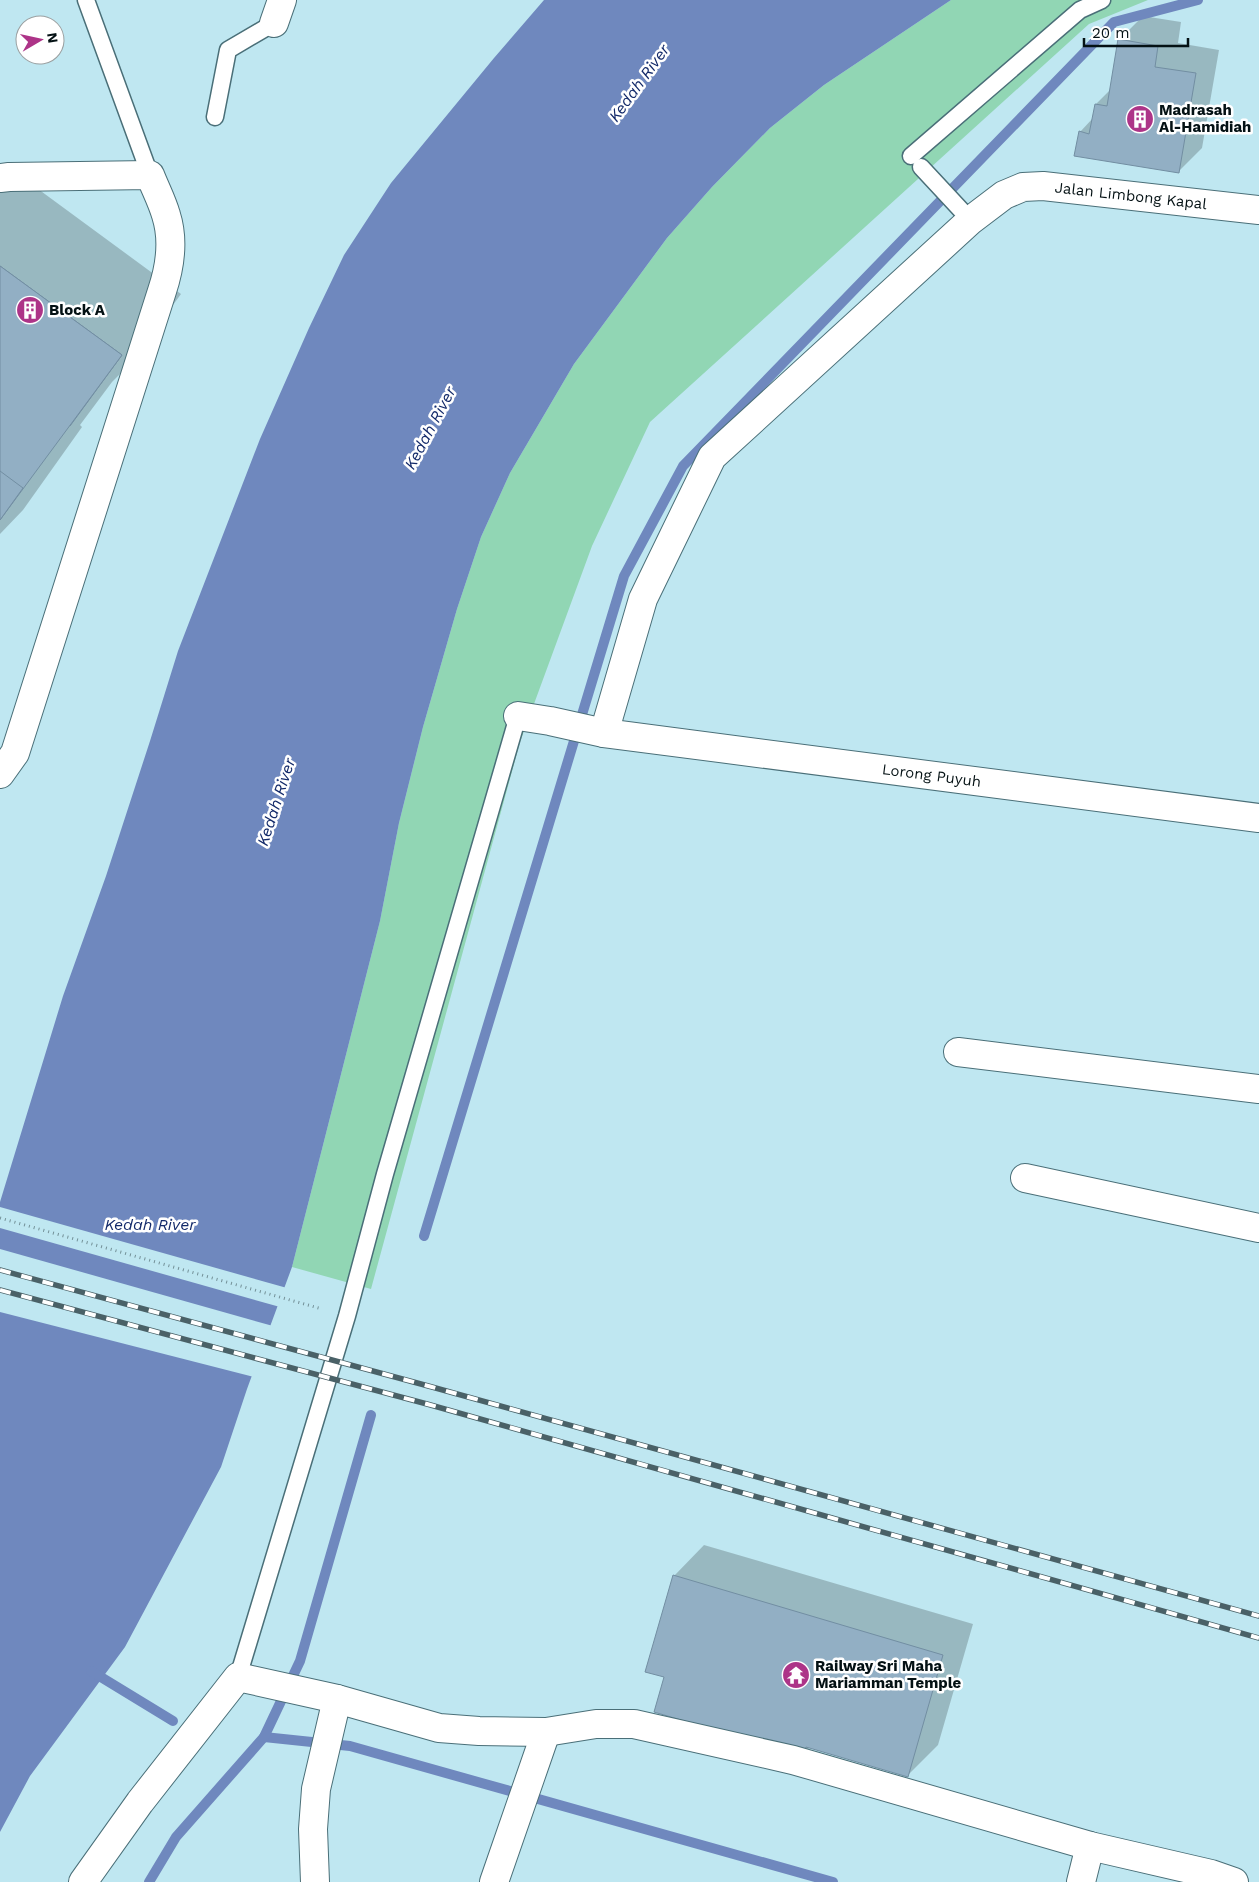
<svg xmlns="http://www.w3.org/2000/svg" width="1259" height="1882" font-family="'Work Sans',sans-serif">
<style>
.green{fill:#91d6b4}
.water{fill:#6f88be}
.pier{fill:#bfe7f1}
.shadow{fill:#0003}
.lines{fill:none;stroke-linecap:round;stroke-linejoin:round}
.stream{stroke:#6f88be;stroke-width:10}
.building{fill:#92afc4;stroke:#728ea2}
.lane-casing{stroke:#4a6f78;stroke-width:19}
.street-casing{stroke:#4a6f78;stroke-width:30}
.path{stroke:#739097;stroke-width:3;stroke-dasharray:1 4;stroke-linecap:butt}
.lane{stroke:#fff;stroke-width:16}
.street{stroke:#fff;stroke-width:28}
.rail-casing{stroke:#4a6167;stroke-width:5.5}
.rail{stroke:#fff;stroke-width:4;stroke-dasharray:11;stroke-linecap:butt}
.labels{text-anchor:middle;dominant-baseline:central;stroke-width:5;stroke-linejoin:round;paint-order:stroke}
.poi-label{font-size:15px;font-weight:bold;fill:#041114;stroke:#fff;text-anchor:start}
.street-label{font-size:15px;fill:#041114;stroke:#fff}
.water-label{font-size:16px;font-style:italic;fill:#132a6a;stroke:#fff}
</style>
<rect width="100%" height="100%" fill="#bfe7f1"/>
<polygon class="green" points="951,0 1148,0 1089,24 650,422 592,546 520,742 371,1289 292,1267 380,921 399,823 423,727 457,609 481,537 510,473 574,364 667,238 712,187 770,128 824,85"/>
<polygon class="water" points="544,0 951,0 824,85 770,128 712,187 667,238 574,364 510,473 481,537 457,609 423,727 399,823 380,921 292,1267 247,1389 221,1467 125,1647 30,1776 0,1832 0,1202 63,996 106,876 150,741 178,651 260,439 309,328 344,255 391,183 494,58"/>
<g class="pier">
<polygon points="0,1207 287,1288 280,1307 0,1228"/>
<polygon points="0,1249 273,1326 254,1377 0,1312"/>
</g>
<g class="shadow">
<polygon points="1143,16 1181,22 1178,43 1219,50 1202,148 1178,172 1080,132 1093,118 1096,104 1111,89 1120,39"/>
<polygon points="19,175 181,294 130,364 112,382 80,425 82,427 23,510 0,534 0,193"/>
<polygon points="704,1545 973,1624 938,1745 907,1776 810,1747 803,1754 666,1677 674,1576"/>
</g>
<g class="lines">
<g class="stream">
<polyline points="424,1236 624,576 683,466 1114,22 1198,0"/>
<polyline points="91,1671 173,1721"/>
<polyline points="264,1737 350,1746 833,1882"/>
<polyline points="149,1882 176,1837 264,1737 300,1661 371,1415"/>
</g>
</g>
<g class="building">
<polygon points="1118,39 1158,46 1155,67 1196,73 1179,173 1074,156 1079,131 1089,134 1095,104 1107,106"/>
<polygon points="0,266 122,355 70,426 0,375"/>
<polygon points="0,266 122,355 0,520"/>
<polygon points="0,471 23,488 0,520"/>
<polygon points="673,1575 943,1655 908,1777 806,1747 803,1756 654,1712 664,1677 645,1672"/>
</g>
<g class="lines">
<g class="lane-casing">
<g id="lane">
<polyline points="86,0 150,175"/>
<polyline points="215,117 228,50 274,23"/>
<polyline points="911,156 1080,10 1102,0"/>
<polyline points="921,167 961,210"/>
<polyline points="238,1677 347,1316 385,1174 518,716"/>
</g>
</g>
<g class="street-casing">
<g id="street">
<polyline points="274,23 282,0"/>
<path d="M0 178 9 177 150 175C155 188 162 201 166 215 174 240 170 267 162 291L15 753 0 774"/>
<path id="s1" d="M518 716 550 721 604 733 1259 818"/>
<path id="s2" d="M604 733 643 599 712 457 971 220 1004 195 1023 187 1043 186 1259 210"/>
<polyline points="958,1052 1259,1089"/>
<polyline points="1025,1178 1259,1228"/>
<polyline points="83,1882 140,1802 238,1677 337,1699 439,1728 479,1731 546,1732 596,1724 634,1724 793,1760 1090,1846 1211,1874 1234,1882"/>
<polyline points="315,1882 313,1829 316,1789 337,1699"/>
<polyline points="494,1882 546,1732"/>
<polyline points="1081,1882 1090,1846"/>
</g>
</g>
<polyline class="path" points="0,1218 322,1309"/>
<use href="#lane" class="lane"/>
<use href="#street" class="street"/>
<g class="rail-casing">
<g id="rail">
<polyline points="0,1270 432,1387 1259,1616"/>
<polyline points="0,1290 427,1404 1259,1638"/>
</g>
</g>
<use href="#rail" class="rail"/>
</g>
<defs>
<g id="building-disc" transform="scale(1.4375)"><circle r="9.5" fill="#ad3488" stroke="#fff"/><path d="M-4-6H4V6H1V3H-1V6H-4ZM-2.5-4.3h1.7v1.8h-1.7ZM.8-4.3h1.7v1.8H.8ZM-2.5-1h1.7V.8h-1.7ZM.8-1h1.7V.8H.8Z" fill="#fff"/></g>
<g id="temple-disc" transform="scale(1.4375)"><circle r="9.5" fill="#ad3488" stroke="#fff"/><path d="M0-6L5-2H3V0L6.5 2.5H4V6H1.5V3h-3V6H-4V2.5H-6.5L-3 0V-2H-5Z" fill="#fff"/></g>
</defs>
<g fill-rule="evenodd">
<use href="#building-disc" x="1140" y="119"/>
<use href="#building-disc" x="30" y="310"/>
<use href="#temple-disc" x="796" y="1675"/>
</g>
<g class="labels">
<g class="poi-label">
<text x="1159" y="110">Madrasah<tspan x="1159" dy="17">Al-Hamidiah</tspan></text>
<text x="49" y="310">Block A</text>
<text x="815" y="1666">Railway Sri Maha<tspan x="815" dy="17">Mariamman Temple</tspan></text>
</g>
<g class="street-label">
<text stroke="none"><textPath href="#s2" startOffset="819">Jalan Limbong Kapal</textPath></text>
<text stroke="none"><textPath href="#s1" startOffset="418">Lorong Puyuh</textPath></text>
</g>
<g class="water-label">
<text transform="translate(639 83) rotate(-54)">Kedah River</text>
<text transform="translate(430 428) rotate(-62)">Kedah River</text>
<text transform="translate(276 802) rotate(-72)">Kedah River</text>
<text x="150" y="1224">Kedah River</text>
</g>
</g>
<g transform="translate(40 40) rotate(81)"><circle r="24" fill="#ffffff" stroke="#9ba0a1"/>
<path d="M0-4L9 19L0 12L-9 19Z" fill="#ad3488"/>
<text y="-8" font-size="14" font-weight="bold" text-anchor="middle" fill="#041114">N</text>
</g>
<path d="M1084 38v8h104v-8" fill="none" stroke="#041114" stroke-width="2.5"/>
<text x="1092" y="38" font-size="15" fill="#041114" stroke="#ffffff" stroke-width="4" paint-order="stroke">20 m</text>
</svg>
